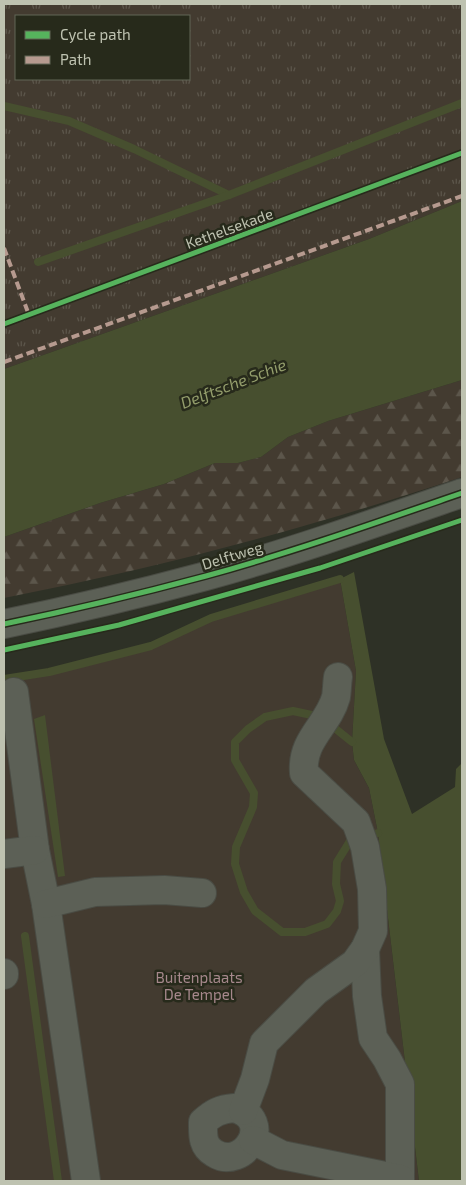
<svg xmlns="http://www.w3.org/2000/svg" width="466" height="1185" font-family="'Exo 2',sans-serif">
<style>
.grass{fill:url(#grass-tufts);fill-rule:evenodd}
.forest{fill:url(#forest-firs)}
.park{fill:#433b30}
.water{fill:#474f2f}
.lines{fill:none;stroke-linecap:round;stroke-linejoin:round}
.stream{stroke:#474f2f;stroke-width:8}
.minor-casing{stroke:#4a4c44;stroke-width:30}
.minor{stroke:#5c6056;stroke-width:28}
.quiet{stroke:#b69a8f;stroke-width:4;stroke-dasharray:8 4;stroke-linecap:butt}
.cycleway-casing{stroke:#272a1b;stroke-width:8}
.cycleway{stroke:#56b35d;stroke-width:5}
.labels{text-anchor:middle;dominant-baseline:central;stroke-width:5;stroke-linejoin:round;paint-order:stroke}
.street-label{font-size:15px;fill:#bec2b0;stroke:#272a1b}
.park-label{font-size:15px;fill:#a6888c;stroke:#272a1b}
.water-label{font-size:16px;font-style:italic;fill:#949e6c;stroke:#272a1b}
</style>
<defs>
<pattern id="grass-tufts" width="24" height="20" patternUnits="userSpaceOnUse" patternTransform="scale(1.25)"><rect width="24" height="20" fill="#433b30"/><path d="M3 7l-1-3M5 7V3M7 7l1-3M15 17l-1-3M17 17v-4M19 17l1-3" fill="none" stroke="#5c564b"/></pattern>
<pattern id="forest-firs" width="22" height="20" patternUnits="userSpaceOnUse" patternTransform="scale(1.25)"><rect width="22" height="20" fill="#433b30"/><path d="M5 1l3.5 6h-7zM16 11l3.5 6h-7z" fill="#5c564b"/></pattern>
</defs>
<rect width="100%" height="100%" fill="#2e3126"/>
<path class="grass" d="M4 4H462V201L369 239 4 369ZM16 16H189V79H16Z"/>
<path class="forest" d="M462 380V477C312 527 159 568 4 598V537L100 503 164 484 215 463H238L261 457 288 437 328 421Z"/>
<polygon class="park" points="340,579 356,671 352,742 354,760 369,788 378,833 419,1181 4,1181 4,679 49,672 151,646 211,618"/>
<g class="water">
<polygon points="462,201 462,380 328,421 288,437 261,457 238,463 215,463 164,484 100,503 4,537 4,369 369,239"/>
<polygon points="354,572 384,739 412,814 455,787 456,769 462,763 462,1181 419,1181 378,833 369,788 354,760 352,742 356,671 340,579"/>
<polygon points="45,715 65,876 58,877 34,719"/>
</g>
<g class="lines">
<g class="stream">
<polyline points="4,106 69,121 134,149 229,195"/>
<polyline points="38,262 229,195 462,103"/>
<polyline points="4,679 49,672 151,646 211,618 340,579"/>
<polyline points="352,742 321,717 293,711 265,717 248,729 235,742 235,760 254,793 253,807 236,847 235,864 244,892 255,911 282,932 305,932 327,924 337,911 340,901 336,884 337,862 350,841 378,833"/>
<polyline points="25,936 58,1181"/>
</g>
<g class="minor-casing">
<g id="minor">
<path d="M4 624C72 610 139 594 206 576 293 552 378 522 462 493"/>
<polyline points="14,692 35,850 46,904 86,1181"/>
<polyline points="4,854 35,850"/>
<polyline points="46,904 95,892 164,890 202,893"/>
<polyline points="365,949 367,996 373,1038 387,1059 400,1084 400,1181"/>
<polyline points="4,973 4,975"/>
<path d="M234 1108C277 1120 243 1172 214 1153 202 1146 203 1135 203 1122 213 1113 220 1109 234 1108Z"/>
<path d="M243 1111 255 1079 264 1043 316 991 355 963 365 949 373 931 372 889 365 847 356 822 304 773C301 739 328 726 336 697 337 691 337 683 338 677"/>
<polyline points="253,1140 282,1155 400,1179"/>
</g>
</g>
<use href="#minor" class="minor"/>
<g class="quiet">
<polyline points="4,248 29,315"/>
<polyline points="4,362 462,196"/>
</g>
<g class="cycleway-casing">
<g id="cycleway">
<polyline points="4,324 462,153"/>
<path d="M4 624C72 610 139 594 206 576 293 552 378 522 462 493"/>
<polyline points="4,650 119,625 320,568 462,520"/>
</g>
</g>
<use href="#cycleway" class="cycleway"/>
</g>
<g class="labels">
<g class="street-label">
<text transform="translate(229 228) rotate(-20)">Kethelsekade</text>
<text transform="translate(232 555) rotate(-17)">Delftweg</text>
</g>
<g class="park-label">
<text x="199" y="977">Buitenplaats<tspan x="199" dy="17">De Tempel</tspan></text>
</g>
<g class="water-label">
<text transform="translate(233 383) rotate(-21)">Delftsche Schie</text>
</g>
</g>
<rect width="466" height="1185" fill="none" stroke="#bec2b0" stroke-width="10"/>
<rect x="15" y="15" width="175" height="65" fill="#272a1b" stroke="#636757"/>
<rect x="25" y="31" width="25" height="8" fill="#56b35d" stroke="#636757"/>
<text x="60" y="40" font-size="15" fill="#bec2b0">Cycle path</text>
<rect x="25" y="56" width="25" height="8" fill="#b69a8f" stroke="#636757"/>
<text x="60" y="65" font-size="15" fill="#bec2b0">Path</text>
</svg>
